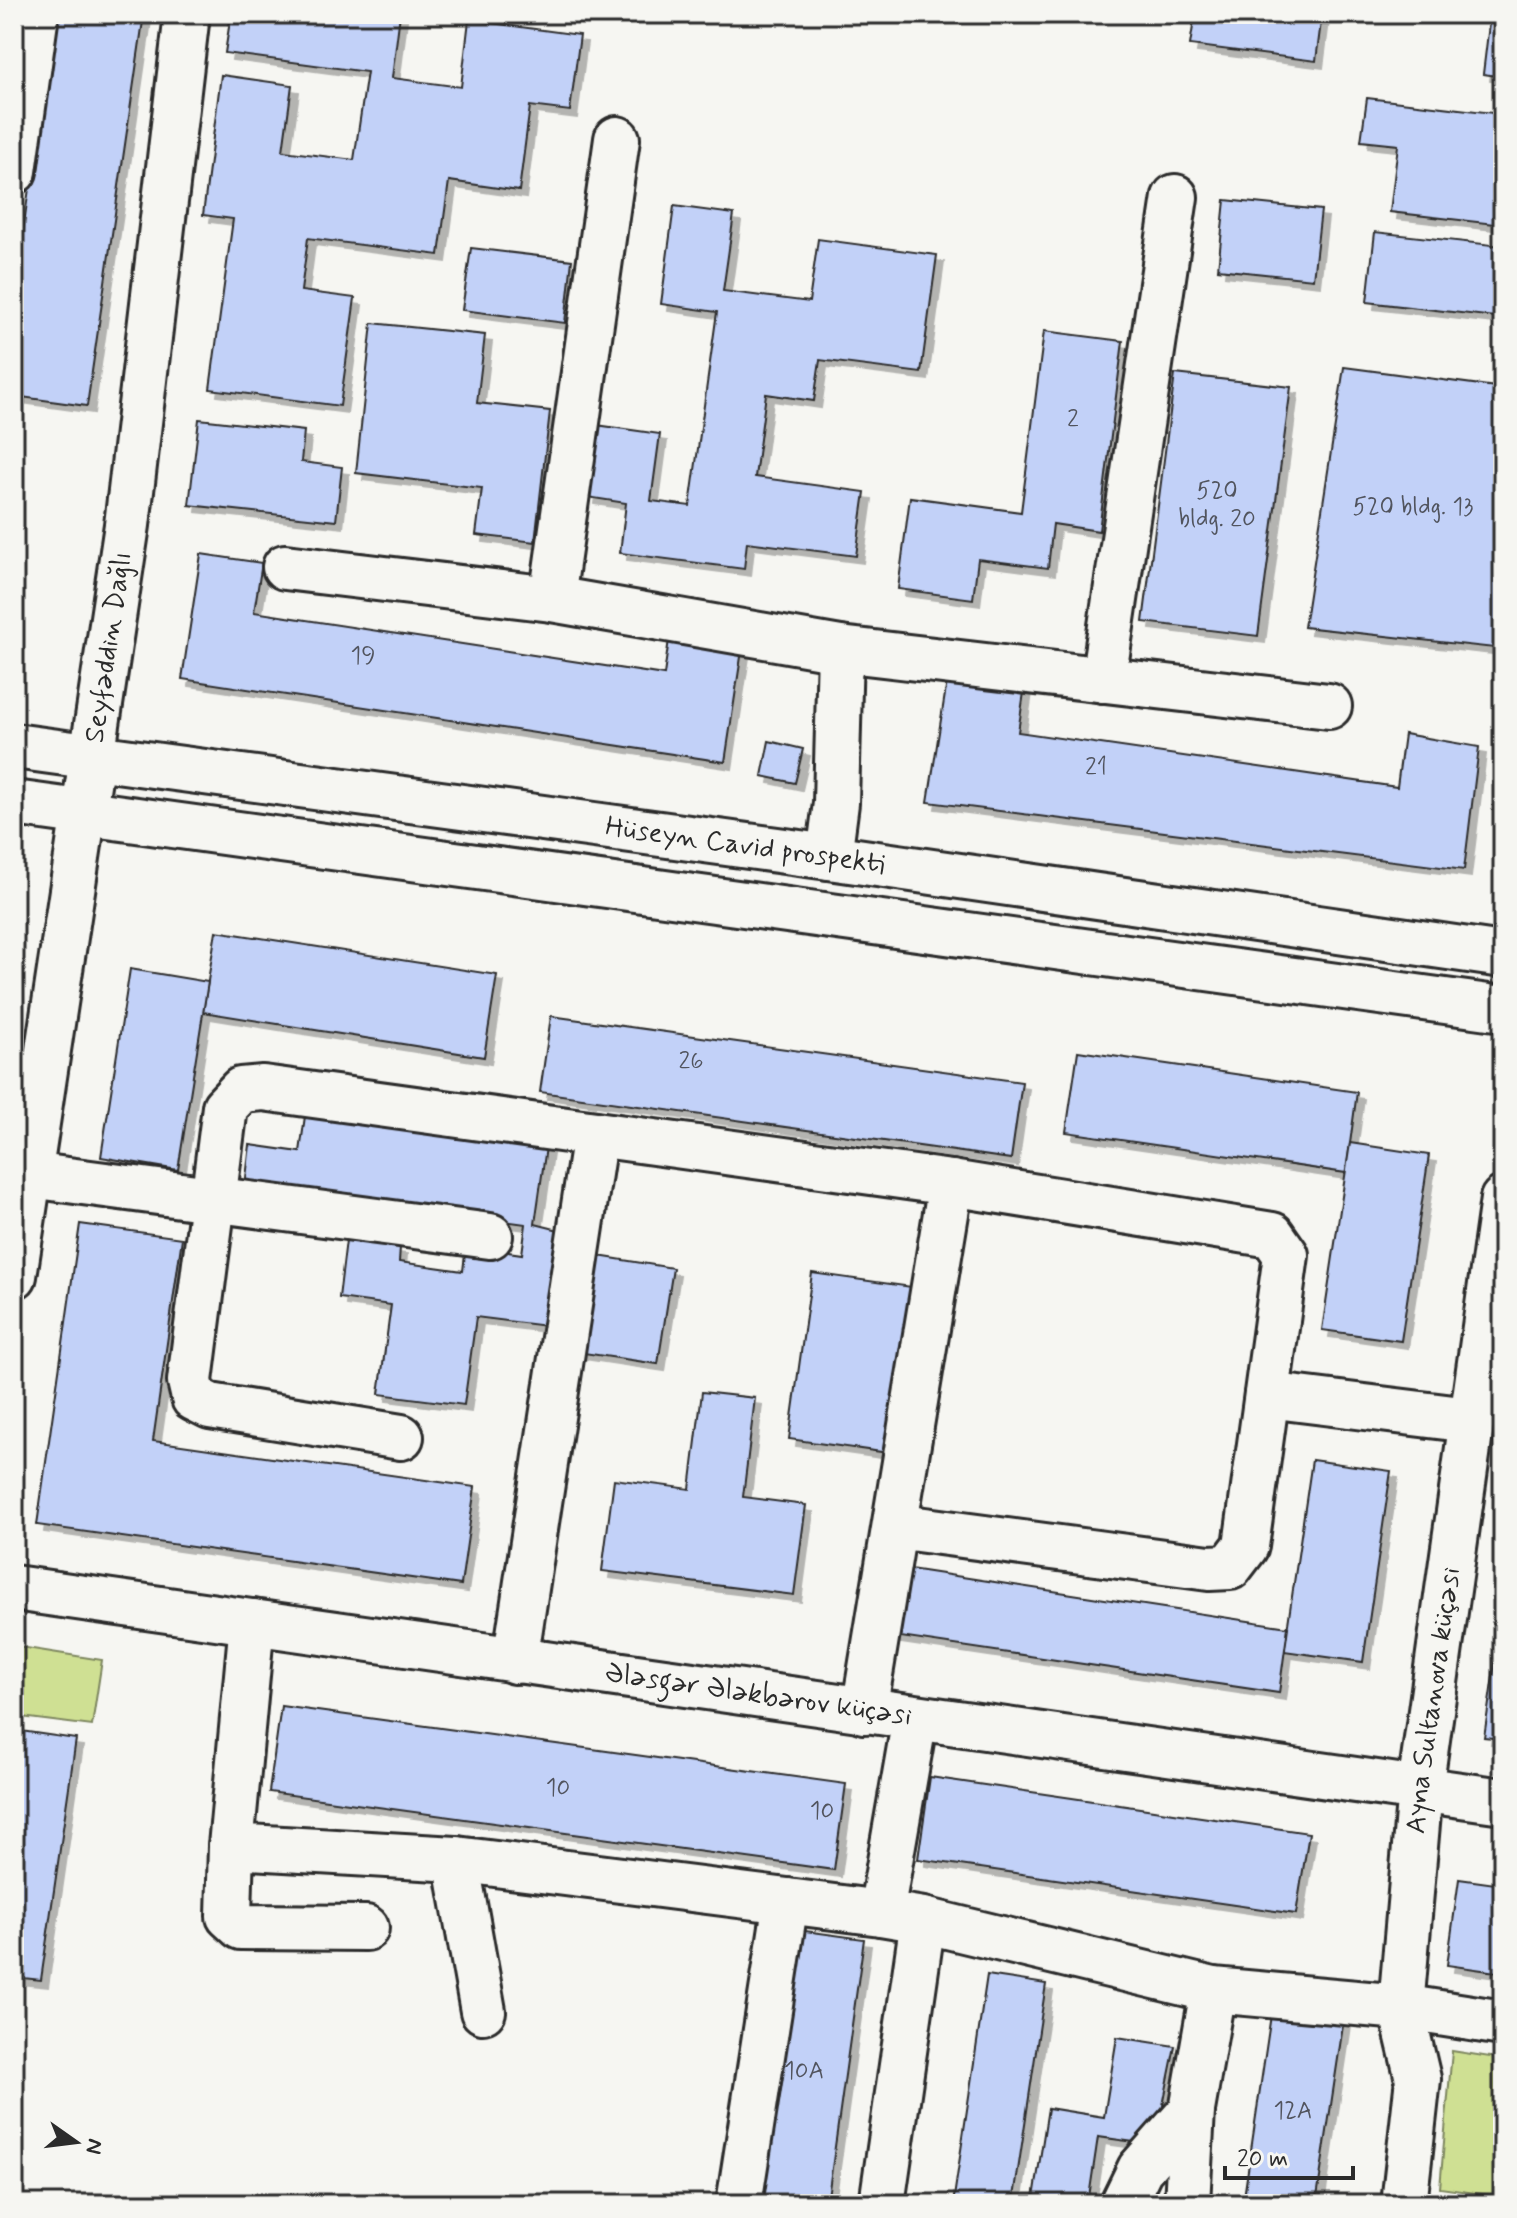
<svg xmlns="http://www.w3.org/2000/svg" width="1517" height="2218" font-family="Mynerve,sans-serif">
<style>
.green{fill:#cfe093;stroke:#7d865f;stroke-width:2}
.building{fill:#c2d1f8;stroke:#2b2b2b;stroke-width:2;filter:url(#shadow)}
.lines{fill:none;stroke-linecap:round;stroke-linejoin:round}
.minor-casing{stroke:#2b2b2b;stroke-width:50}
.major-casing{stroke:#2b2b2b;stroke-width:50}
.minor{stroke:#f6f6f2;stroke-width:44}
.major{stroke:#f6f6f2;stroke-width:44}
.labels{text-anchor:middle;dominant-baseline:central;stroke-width:6;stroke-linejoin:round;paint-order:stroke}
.number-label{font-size:24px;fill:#51545e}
.street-label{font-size:28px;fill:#2b2b2b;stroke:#f6f6f2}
</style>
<defs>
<filter id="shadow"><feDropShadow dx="7" dy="7" stdDeviation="0" flood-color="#0004"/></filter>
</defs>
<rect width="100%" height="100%" fill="#f6f6f2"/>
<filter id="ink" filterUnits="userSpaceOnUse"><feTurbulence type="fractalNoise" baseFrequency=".0125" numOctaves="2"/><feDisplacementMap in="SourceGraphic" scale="16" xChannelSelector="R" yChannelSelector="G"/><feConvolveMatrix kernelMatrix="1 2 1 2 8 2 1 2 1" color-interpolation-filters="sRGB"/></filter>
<g filter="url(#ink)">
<g class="green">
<polygon points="14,1646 102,1660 92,1726 14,1716"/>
<polygon points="1452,2051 1503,2059 1503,2197 1440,2188"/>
</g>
<g class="building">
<polygon points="54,14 144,14 87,406 14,396 14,293"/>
<polygon points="231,14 400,14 392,78 461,87 469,20 580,35 570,111 530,106 519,191 449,181 439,255 308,238 301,291 355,298 340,406 210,389 233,219 203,215 221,75 292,85 283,151 354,160 367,72 225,53"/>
<polygon points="1195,14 1322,14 1316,61 1190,45"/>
<polygon points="1471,14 1503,14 1503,77 1483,74 1490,16"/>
<polygon points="1367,98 1501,114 1503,102 1503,225 1390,212 1398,145 1361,141"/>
<polygon points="1225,200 1321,210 1313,279 1218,269"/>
<polygon points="674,206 734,214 723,291 809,302 818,239 937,255 921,373 820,360 814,401 766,394 755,477 865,492 856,556 747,542 744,569 620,553 626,503 587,497 596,425 660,434 651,501 690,506 717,312 661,304"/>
<polygon points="1503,231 1503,318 1367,302 1375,232 1501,246"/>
<polygon points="471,248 572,260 565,323 462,310"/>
<polygon points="372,323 485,335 477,403 550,411 535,542 476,535 482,488 356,473"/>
<polygon points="1044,331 1123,341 1099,531 1053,524 1048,568 978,559 973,599 898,589 910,497 1021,512"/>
<polygon points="1344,367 1503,388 1503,649 1304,627"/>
<polygon points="1175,374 1291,387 1258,636 1143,622"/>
<polygon points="199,419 304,431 301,462 342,467 336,521 189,505"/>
<polygon points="201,554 262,563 254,612 664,675 671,625 744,637 725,762 182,679"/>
<polygon points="948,675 1025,686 1018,732 1397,787 1404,734 1479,747 1464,870 928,802"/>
<polygon points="769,741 803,749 795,783 762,776"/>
<polygon points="216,931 497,975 484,1057 203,1012"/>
<polygon points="130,969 208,982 178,1170 101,1157"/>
<polygon points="551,1016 1022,1082 1011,1159 540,1092"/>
<polygon points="1078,1051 1357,1092 1346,1173 1066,1132"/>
<polygon points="305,1116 546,1147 535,1224 559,1230 546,1326 476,1317 464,1405 379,1394 391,1305 339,1298 346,1240 400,1247 399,1262 463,1271 466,1246 522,1254 526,1224 245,1186 250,1145 300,1152"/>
<polygon points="1350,1143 1429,1155 1401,1341 1322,1330"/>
<polygon points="80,1224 182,1238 153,1441 475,1487 461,1585 37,1525"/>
<polygon points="592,1255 673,1268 658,1364 577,1352"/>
<polygon points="812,1273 912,1287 889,1453 789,1439"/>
<polygon points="702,1392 755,1398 743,1497 806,1505 794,1595 602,1571 614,1479 690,1489"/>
<polygon points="1312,1460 1391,1471 1363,1662 1284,1651"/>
<polygon points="897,1567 1288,1627 1279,1693 887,1635"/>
<polygon points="1503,1608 1503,1739 1484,1737"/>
<polygon points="281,1706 846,1784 834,1870 269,1792"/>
<polygon points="14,1730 76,1739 41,1980 14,1977"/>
<polygon points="930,1777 1309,1833 1296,1914 918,1859"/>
<polygon points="1459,1879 1503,1885 1503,1973 1447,1965"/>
<polygon points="783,1928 864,1939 827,2204 744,2204"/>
<polygon points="987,1975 1046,1984 1013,2204 953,2204"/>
<polygon points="1272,2008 1344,2019 1316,2204 1243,2204"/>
<polygon points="1117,2037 1175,2046 1155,2145 1098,2137 1088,2204 1033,2204 1048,2108 1104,2117"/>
</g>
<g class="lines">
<g class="minor-casing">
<g id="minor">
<polyline points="14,171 36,14"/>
<polyline points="285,567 552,599 840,649 1329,706"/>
<polyline points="552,599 617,139"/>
<polyline points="1103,680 1175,197"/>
<polyline points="829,857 836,803 840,649"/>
<polyline points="30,1175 490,1236"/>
<path id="s1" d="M14 1276 127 525 187 14"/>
<polyline points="1267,1395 1470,1420"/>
<polyline points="401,1437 210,1406 194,1398 190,1381 225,1107 241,1090 263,1088 951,1183 1272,1235 1286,1255 1246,1546 1230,1567 1209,1568 895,1526"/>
<path id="s2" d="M14 1588 1503 1801"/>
<polyline points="252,1622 231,1846 456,1859 881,1913 923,1920 1213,1990 1401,2007 1503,2023"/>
<polyline points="515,1661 595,1134"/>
<polyline points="864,1711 951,1183"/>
<polyline points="231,1846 229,1916 241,1927 366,1928"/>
<polyline points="456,1859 483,2011"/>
<polyline points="881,1913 915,1718"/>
<polyline points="739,2204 786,1901"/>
<polyline points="882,2204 923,1920"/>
<polyline points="1123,2204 1140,2169 1192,2110 1213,1990"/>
<polyline points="1187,2204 1192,2110"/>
<path id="s3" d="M1404 2204 1418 2079 1401 2007 1420 1789 1503 1199"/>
</g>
</g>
<g class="major-casing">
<g id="major">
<path id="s4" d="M14 746 829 857 1503 955"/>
<polyline points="14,803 1503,1009"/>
</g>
</g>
<use href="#minor" class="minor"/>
<use href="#major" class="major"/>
</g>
</g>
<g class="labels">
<g class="number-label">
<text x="1073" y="419">2</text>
<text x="1217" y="491">520<tspan x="1217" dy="28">bldg. 20</tspan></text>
<text x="1413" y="507">520 bldg. 13</text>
<text x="363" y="656">19</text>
<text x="1096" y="767">21</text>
<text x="691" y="1061">26</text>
<text x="558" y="1788">10</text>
<text x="822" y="1811">10</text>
<text x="804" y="2071">10A</text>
<text x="1293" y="2111">12A</text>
</g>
<g class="street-label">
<text stroke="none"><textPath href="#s1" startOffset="636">Seyfəddin Dağlı</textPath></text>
<text stroke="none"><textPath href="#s4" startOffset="738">Hüseyn Cavid prospekti</textPath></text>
<text stroke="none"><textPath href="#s2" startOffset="752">Ələsgər Ələkbərov küçəsi</textPath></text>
<text stroke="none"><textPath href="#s3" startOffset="508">Ayna Sultanova küçəsi</textPath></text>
</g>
</g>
<rect width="1517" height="2218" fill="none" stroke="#f6f6f2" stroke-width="48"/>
<rect x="24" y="24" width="1469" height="2170" fill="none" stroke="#2b2b2b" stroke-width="3" filter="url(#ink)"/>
<g transform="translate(76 2142) rotate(104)" stroke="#f6f6f2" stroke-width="6" paint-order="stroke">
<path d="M0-6L14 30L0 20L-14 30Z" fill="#2b2b2b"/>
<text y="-12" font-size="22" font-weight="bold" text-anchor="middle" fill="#2b2b2b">N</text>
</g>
<path d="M1225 2166v12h128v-12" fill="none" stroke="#2b2b2b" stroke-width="4"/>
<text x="1237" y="2166" font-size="24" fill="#2b2b2b" stroke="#f6f6f2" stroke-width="6" paint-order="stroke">20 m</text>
</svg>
